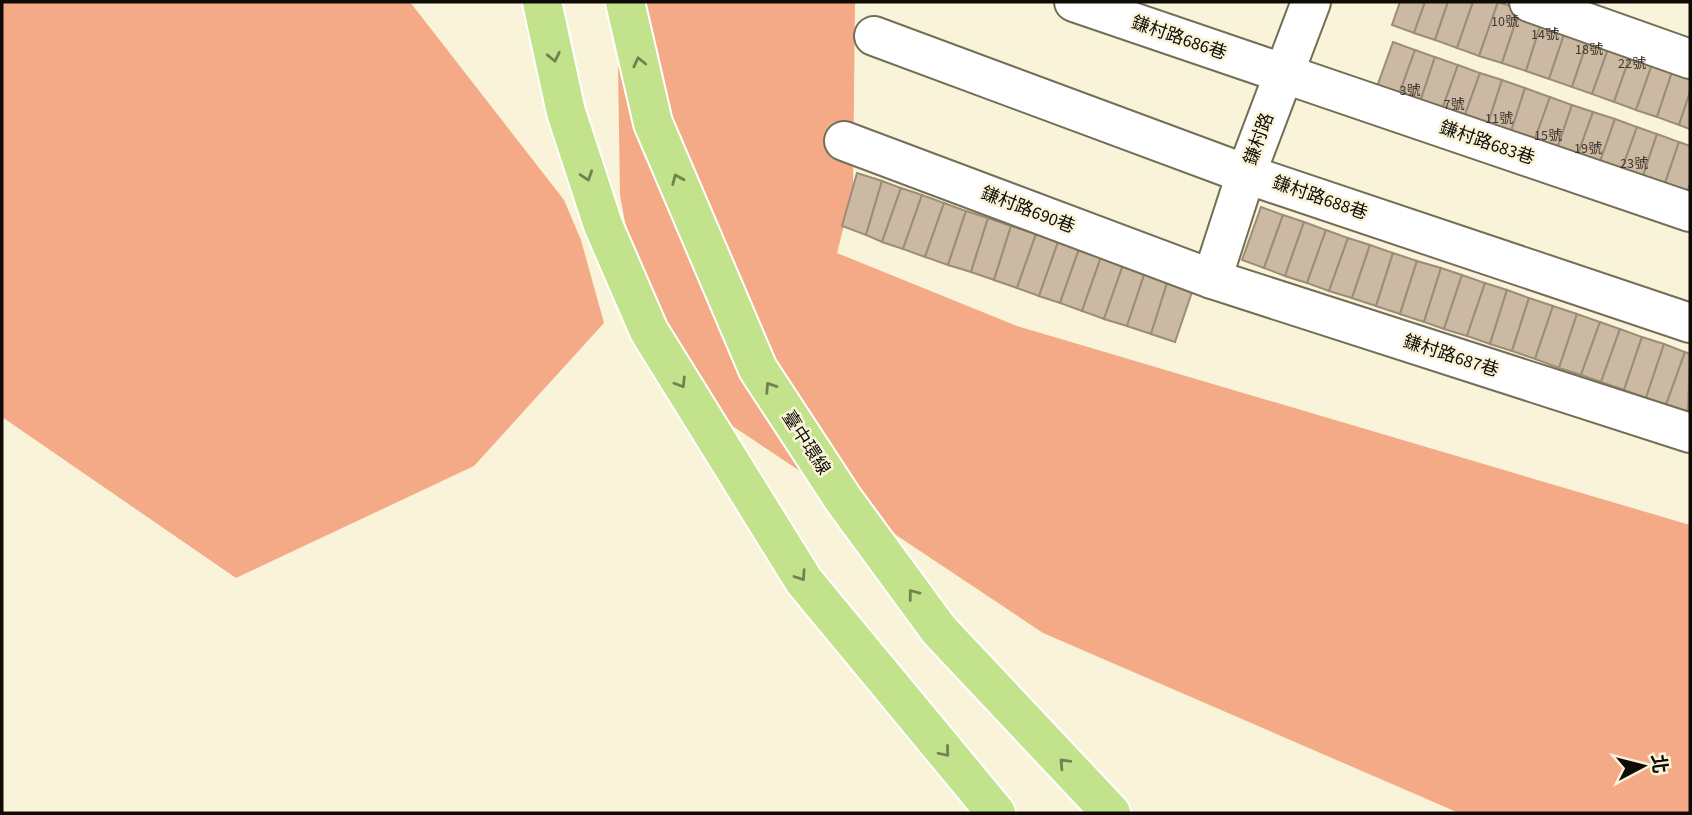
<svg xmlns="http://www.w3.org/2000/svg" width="1692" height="815" font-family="'Source Sans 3','Noto Sans TC',sans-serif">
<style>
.forest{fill:#f5aa87}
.building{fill:#ccb9a3;stroke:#9d8c77;stroke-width:2}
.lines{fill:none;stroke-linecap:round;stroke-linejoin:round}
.minor-casing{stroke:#736f57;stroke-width:42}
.highway-casing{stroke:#fff;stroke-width:42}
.minor{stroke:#fff;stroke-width:38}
.highway{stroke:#c2e28b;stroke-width:38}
.oneway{stroke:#71824e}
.labels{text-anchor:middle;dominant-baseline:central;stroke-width:5;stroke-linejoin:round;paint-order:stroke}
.number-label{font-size:14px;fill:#3e372c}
.street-label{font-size:18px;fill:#0e0c04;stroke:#f9f4d9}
</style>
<rect width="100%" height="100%" fill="#f9f4d9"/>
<g class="forest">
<polygon points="2,2 410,2 564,200 581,240 604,323 474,466 236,578 2,417"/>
<polygon points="617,2 855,2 853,190 837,253 1017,326 1690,525 1690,813 1459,813 1043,633 653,373 620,195"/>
</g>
<g class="building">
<polygon points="1400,2 1425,2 1414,33 1392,25"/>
<polygon points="1425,2 1448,2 1435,40 1414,33"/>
<polygon points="1448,2 1473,2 1457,48 1435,40"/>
<polygon points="1473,2 1498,2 1479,56 1457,48"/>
<polygon points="1498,2 1520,9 1502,63 1479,56"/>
<polygon points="1520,9 1543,17 1526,71 1502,63"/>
<polygon points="1543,17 1567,26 1549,79 1526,71"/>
<polygon points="1567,26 1590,34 1572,87 1549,79"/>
<polygon points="1590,34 1611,41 1592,94 1572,87"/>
<polygon points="1611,41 1633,48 1614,102 1592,94"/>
<polygon points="1393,42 1415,50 1396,103 1374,95"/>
<polygon points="1633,48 1655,56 1636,110 1614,102"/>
<polygon points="1415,50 1435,57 1417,111 1396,103"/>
<polygon points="1655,56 1675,63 1657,117 1636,110"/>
<polygon points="1435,57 1458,65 1439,118 1417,111"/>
<polygon points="1675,63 1690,69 1690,92 1679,125 1657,117"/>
<polygon points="1458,65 1480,73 1461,126 1439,118"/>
<polygon points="1480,73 1502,80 1485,133 1461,126"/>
<polygon points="1502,80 1525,88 1508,141 1485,133"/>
<polygon points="1525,88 1550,97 1531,150 1508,141"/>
<polygon points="1690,92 1690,129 1679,125"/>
<polygon points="1550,97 1572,105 1554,158 1531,150"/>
<polygon points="1572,105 1593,112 1574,165 1554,158"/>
<polygon points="1593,112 1615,119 1596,173 1574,165"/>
<polygon points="1615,119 1637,127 1618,180 1596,173"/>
<polygon points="1637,127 1657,134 1639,188 1618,180"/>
<polygon points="1657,134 1679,142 1661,195 1639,188"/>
<polygon points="1679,142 1690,146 1690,184 1683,204 1661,195"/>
<polygon points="857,173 882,181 866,235 842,226"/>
<polygon points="882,181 901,188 882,242 866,235"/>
<polygon points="901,188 922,195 903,249 882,242"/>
<polygon points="922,195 944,203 925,257 903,249"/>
<polygon points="944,203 966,211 948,265 925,257"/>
<polygon points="1261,207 1283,215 1264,268 1242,260"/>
<polygon points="966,211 988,218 971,272 948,265"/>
<polygon points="1283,215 1304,222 1285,276 1264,268"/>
<polygon points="988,218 1011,226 994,280 971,272"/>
<polygon points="1304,222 1326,230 1307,283 1285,276"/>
<polygon points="1011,226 1036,234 1017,288 994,280"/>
<polygon points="1326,230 1348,238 1329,291 1307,283"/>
<polygon points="1036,234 1058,242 1039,296 1017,288"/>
<polygon points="1348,238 1370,245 1352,298 1329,291"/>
<polygon points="1058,242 1079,249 1060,303 1039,296"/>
<polygon points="1370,245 1393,253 1376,306 1352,298"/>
<polygon points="1079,249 1101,257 1082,311 1060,303"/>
<polygon points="1393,253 1417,261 1400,314 1376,306"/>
<polygon points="1101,257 1123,265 1104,319 1082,311"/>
<polygon points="1417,261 1441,268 1424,322 1400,314"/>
<polygon points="1123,265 1145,272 1127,326 1104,319"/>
<polygon points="1441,268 1462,275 1444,329 1424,322"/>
<polygon points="1145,272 1168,280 1151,334 1127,326"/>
<polygon points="1462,275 1485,283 1467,336 1444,329"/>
<polygon points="1168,280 1193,289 1175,342 1151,334"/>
<polygon points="1485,283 1507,290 1490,344 1467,336"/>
<polygon points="1507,290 1529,298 1512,351 1490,344"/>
<polygon points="1529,298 1553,306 1535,359 1512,351"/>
<polygon points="1553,306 1577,314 1559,368 1535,359"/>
<polygon points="1577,314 1600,322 1581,375 1559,368"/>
<polygon points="1600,322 1620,329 1601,382 1581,375"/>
<polygon points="1620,329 1642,337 1624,390 1601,382"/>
<polygon points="1642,337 1664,344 1646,398 1624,390"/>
<polygon points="1664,344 1685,352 1666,405 1646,398"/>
<polygon points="1685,352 1690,354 1688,413 1666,405"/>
</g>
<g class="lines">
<g class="minor-casing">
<g id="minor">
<polyline points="1074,2 1690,212"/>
<polyline points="1529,2 1690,59"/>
<polyline points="874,36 1246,174 1690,323"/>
<polyline points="844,141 1212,279 1690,433"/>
<polyline points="1212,279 1246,174 1311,2"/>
</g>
</g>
<g class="highway-casing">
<g id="highway">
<polyline points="542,2 566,112 603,225 649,331 804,581 996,813"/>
<polyline points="625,2 653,123 758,369 843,499 939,630 1111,813"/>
</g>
</g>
<use href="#minor" class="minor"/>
<use href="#highway" class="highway"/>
</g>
<defs><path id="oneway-chevron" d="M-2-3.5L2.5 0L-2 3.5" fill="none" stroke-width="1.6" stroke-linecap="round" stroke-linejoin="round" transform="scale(1.75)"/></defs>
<g class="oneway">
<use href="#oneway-chevron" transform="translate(554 57) rotate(78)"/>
<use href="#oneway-chevron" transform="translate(639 62) rotate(-103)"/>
<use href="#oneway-chevron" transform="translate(587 176) rotate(72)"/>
<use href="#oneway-chevron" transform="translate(677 179) rotate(-113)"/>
<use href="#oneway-chevron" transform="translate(681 383) rotate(58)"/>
<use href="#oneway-chevron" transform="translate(770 387) rotate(-123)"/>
<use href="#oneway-chevron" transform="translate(801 576) rotate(56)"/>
<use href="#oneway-chevron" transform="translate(913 594) rotate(-127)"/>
<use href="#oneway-chevron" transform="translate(945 752) rotate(50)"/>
<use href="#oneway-chevron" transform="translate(1064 763) rotate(-133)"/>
</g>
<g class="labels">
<g class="number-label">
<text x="1505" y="22">10號</text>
<text x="1545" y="35">14號</text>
<text x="1589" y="50">18號</text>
<text x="1632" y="64">22號</text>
<text x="1410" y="91">3號</text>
<text x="1454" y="105">7號</text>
<text x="1499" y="119">11號</text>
<text x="1548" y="136">15號</text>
<text x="1588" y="149">19號</text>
<text x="1634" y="164">23號</text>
</g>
<g class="street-label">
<text transform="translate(1179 38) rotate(19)">鎌村路686巷</text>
<text transform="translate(1259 139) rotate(-70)">鎌村路</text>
<text transform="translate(1487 143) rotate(19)">鎌村路683巷</text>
<text transform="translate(1320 198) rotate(19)">鎌村路688巷</text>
<text transform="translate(1028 210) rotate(21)">鎌村路690巷</text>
<text transform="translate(1451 356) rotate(18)">鎌村路687巷</text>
<text transform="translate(806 443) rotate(57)">臺中環線</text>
</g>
</g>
<rect width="1692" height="815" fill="none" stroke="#0e0c04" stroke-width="7"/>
<g transform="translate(1643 766) rotate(83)" stroke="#f9f4d9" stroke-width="5" paint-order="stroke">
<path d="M0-5L12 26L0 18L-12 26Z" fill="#0e0c04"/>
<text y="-10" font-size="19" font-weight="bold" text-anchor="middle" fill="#0e0c04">北</text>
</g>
</svg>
